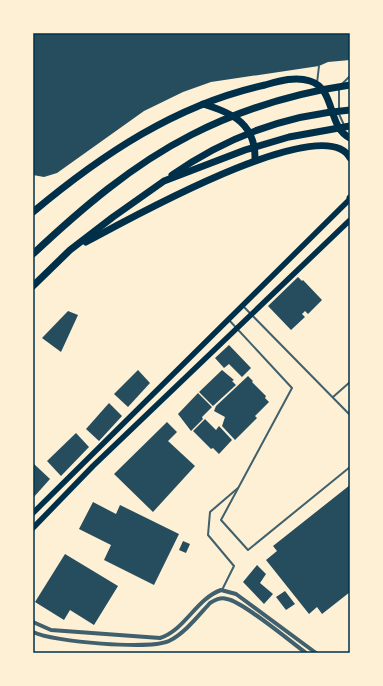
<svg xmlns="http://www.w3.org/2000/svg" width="383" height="686" font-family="'Space Grotesk',sans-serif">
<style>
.building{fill:#264d5e}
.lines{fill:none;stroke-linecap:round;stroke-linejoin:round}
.service{stroke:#3f606c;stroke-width:2}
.minor{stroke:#3f606c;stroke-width:4}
.secondary{stroke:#003049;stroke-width:5.5}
.motorway{stroke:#003049;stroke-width:7}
.neatline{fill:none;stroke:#003049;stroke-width:1.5}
</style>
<rect width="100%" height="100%" fill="#fdf0d5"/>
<g class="building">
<polygon points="33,33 350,33 350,60 328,62 319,66 211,82 183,92 144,111 57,173 44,177 33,175"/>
<polygon points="298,277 302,281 303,280 322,300 308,314 305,311 302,314 305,317 291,330 268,306"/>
<polygon points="68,311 78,315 61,352 42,338"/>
<polygon points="229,345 251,368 242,377 229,364 224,368 215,358"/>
<polygon points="138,370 150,383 128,407 114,394"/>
<polygon points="222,370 234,380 232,381 236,385 213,406 199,392"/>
<polygon points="248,376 253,381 252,382 266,396 265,398 269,402 255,416 257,418 235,440 222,426 225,417 214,411 216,406"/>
<polygon points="198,393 212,407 202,417 203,419 191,431 178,414"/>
<polygon points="109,403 122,416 99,441 86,429"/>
<polygon points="205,419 216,430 219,426 232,440 219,454 213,448 211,449 193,431"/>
<polygon points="167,422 177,432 168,441 195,466 153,512 114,474"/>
<polygon points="76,433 89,447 61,476 47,461"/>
<polygon points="33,463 50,479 33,498"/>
<polygon points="350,485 350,592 322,614 317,607 309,614 266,560 277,551 273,546"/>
<polygon points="93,502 116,514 120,505 179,534 154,585 104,560 111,545 79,529"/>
<polygon points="183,541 190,544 186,553 179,550"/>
<polygon points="65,554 118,586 94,625 70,610 64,620 35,602"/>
<polygon points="257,565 266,574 260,583 273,594 264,604 243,582"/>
<polygon points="285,591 295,604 286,610 276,597"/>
</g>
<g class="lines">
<g class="service">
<polyline points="317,83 319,66"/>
<polyline points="342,84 350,76"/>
<polyline points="339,88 339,114 344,125"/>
<polyline points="243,306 350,415"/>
<polyline points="229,320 292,388 221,520 248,550 350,467"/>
<polyline points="333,397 350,382"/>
<polyline points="222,590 234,566 208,535 210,512 238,488"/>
</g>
<g class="minor">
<path d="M33 622 51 630 160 638C185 630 196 599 221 590L236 594 316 653"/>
<path d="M33 632C53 642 150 650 169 641 185 633 198 616 210 603 215 600 220 597 227 599 242 601 291 642 306 653"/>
</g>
<g class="secondary">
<polyline points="33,513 350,199"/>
<polyline points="33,528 93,466 350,220"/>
</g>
<g class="motorway">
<path d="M203 104C234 113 256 125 255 160"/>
<path d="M172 175C225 138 286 115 350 110"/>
<polyline points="350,199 350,198"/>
<path d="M33 212C101 155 177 104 265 85 279 81 295 76 310 81 336 89 327 127 350 138"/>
<path d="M86 242C122 223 325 108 350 158"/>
<path d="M33 254C81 209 132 165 191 135 240 110 296 93 350 85"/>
<polyline points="33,286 70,250 113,217 164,181 245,150 289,137 350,126"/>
</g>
</g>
<rect width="383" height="686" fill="none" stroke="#fdf0d5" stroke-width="68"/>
<rect x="34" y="34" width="315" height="618" class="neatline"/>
</svg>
